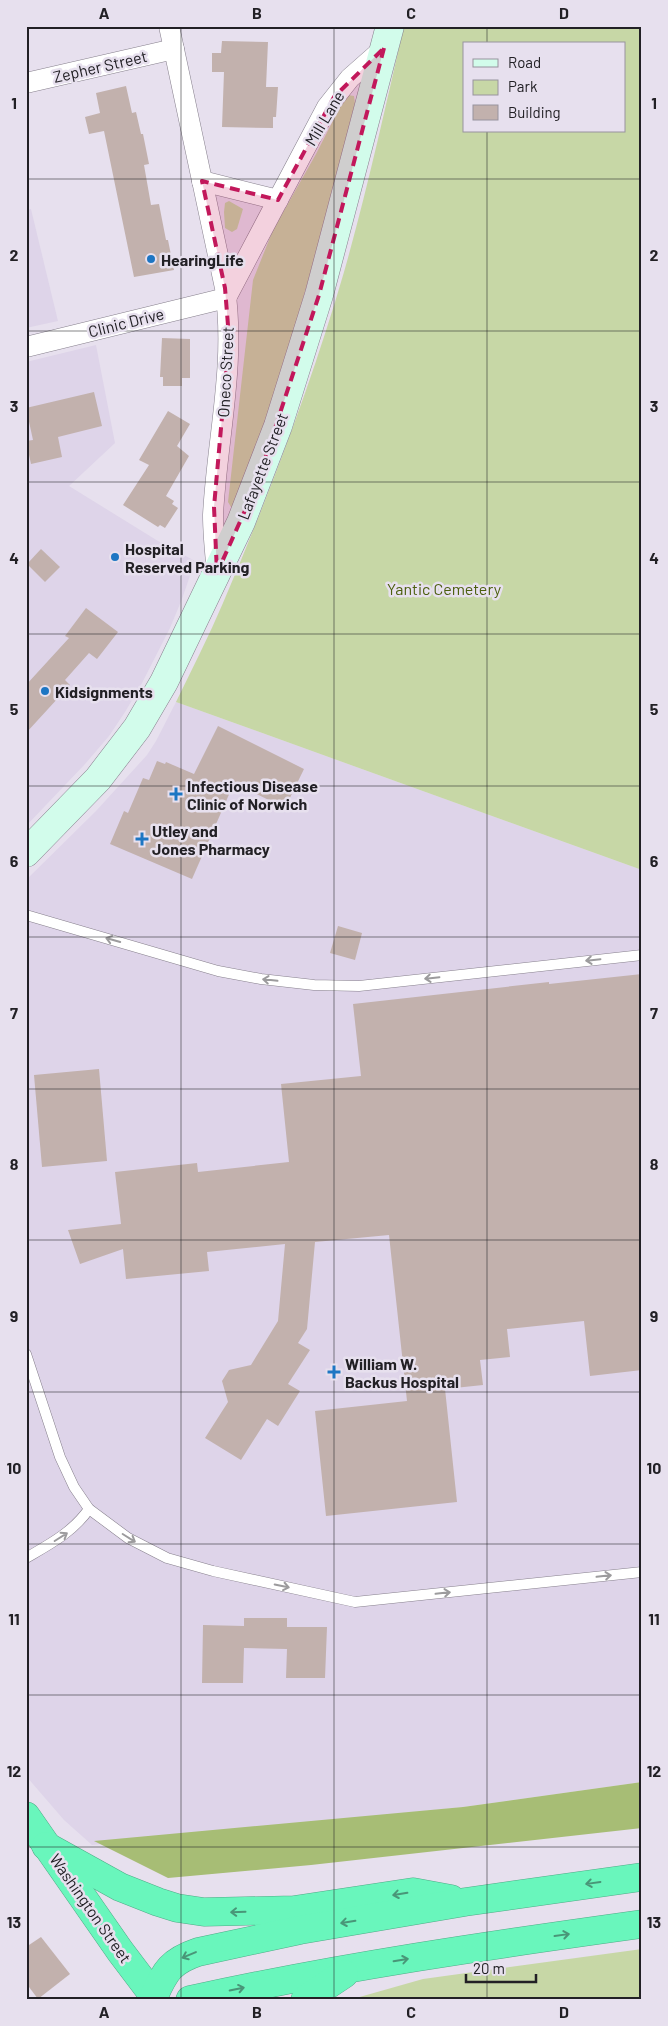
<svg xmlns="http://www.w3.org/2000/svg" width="668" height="2026" font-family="Barlow,sans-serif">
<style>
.built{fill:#ded4e9}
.green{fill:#c7d7a6;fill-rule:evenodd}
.forest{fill:#a7bd75}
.building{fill:#c2b1ad}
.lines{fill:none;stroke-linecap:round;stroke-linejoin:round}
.lane-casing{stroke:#87808d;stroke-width:11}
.street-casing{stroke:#87808d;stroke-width:21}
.secondary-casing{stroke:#87808d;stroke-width:29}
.highway-casing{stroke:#50ab87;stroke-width:29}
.lane{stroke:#fff;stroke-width:10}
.street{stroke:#fff;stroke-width:20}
.secondary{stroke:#d2fceb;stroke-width:28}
.highway{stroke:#69f6bc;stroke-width:28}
.oneway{stroke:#9c9b9d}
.oneway2{stroke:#499678}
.marked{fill:#c2185b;fill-opacity:0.2;stroke:#c2185b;stroke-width:4;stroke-dasharray:10 6;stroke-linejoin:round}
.grid{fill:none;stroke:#222025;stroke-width:1;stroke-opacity:0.55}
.poi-dot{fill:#1d76c3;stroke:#e7e0ee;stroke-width:2}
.labels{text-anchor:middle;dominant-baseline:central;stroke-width:5;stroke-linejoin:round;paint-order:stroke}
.street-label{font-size:16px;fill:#222025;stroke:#e7e0ee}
.poi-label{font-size:16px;font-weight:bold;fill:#222025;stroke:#e7e0ee;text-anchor:start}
.park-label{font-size:16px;fill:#4b5e0d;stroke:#e7e0ee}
.neatline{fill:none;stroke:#222025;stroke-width:2}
.grid-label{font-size:16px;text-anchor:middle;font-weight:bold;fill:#222025}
</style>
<rect width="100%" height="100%" fill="#e7e0ee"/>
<g class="built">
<polygon points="31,209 58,321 26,328 26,210"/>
<polygon points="96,345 115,443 69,486 158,541 195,561 182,599 170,628 141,685 125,712 109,736 85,764 26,826 26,362"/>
<polygon points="176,702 642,870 642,1782 463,1807 92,1845 64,1820 26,1776 26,880 96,811 147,755 156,741"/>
</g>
<g class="green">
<path d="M404 26H642V870L176 702C192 669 209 636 223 603 269 495 311 385 344 272 367 191 385 109 404 26ZM464 44H624V131H464Z"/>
<path d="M348 95 354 96 355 103C320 239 286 376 233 507H231L228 502 253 280 273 230 316 154 344 99Z"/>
<polygon points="229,201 243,209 237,229 232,232 225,228 224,212 225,203"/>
<polygon points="642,1949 642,2000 349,2000 423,1979"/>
</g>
<polygon class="forest" points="642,1782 642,1828 311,1865 168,1878 94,1841 463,1807"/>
<g class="building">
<polygon points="222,41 268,42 266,87 278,87 276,117 273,117 273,128 222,127 224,72 212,72 212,53 221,53"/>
<polygon points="126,86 132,113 136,112 141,134 143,134 149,164 144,165 151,205 159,204 166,240 168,240 174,270 134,277 104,131 89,134 85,117 100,113 96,93"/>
<polygon points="162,338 190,339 190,378 182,378 182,386 163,386 163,377 160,377"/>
<polygon points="94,392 102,426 58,437 62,457 31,464 26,441 33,440 26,408"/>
<polygon points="168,411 190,424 177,446 189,456 166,496 174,501 172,504 178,508 165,528 160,525 158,527 123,505 149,465 139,460"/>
<polygon points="41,549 60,567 45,582 27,564"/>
<polygon points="86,608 118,632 97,659 89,653 65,680 70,685 26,733 26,685 69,638 65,636"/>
<polygon points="218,726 304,769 285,808 234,783 192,879 110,844 124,811 128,813 143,778 149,780 157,761 165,764 166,762 194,774"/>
<polygon points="338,926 362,933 355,960 330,953"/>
<polygon points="642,974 642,1370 590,1376 584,1321 507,1329 510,1357 480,1360 483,1385 445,1389 457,1502 326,1516 315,1411 407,1401 389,1235 315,1242 307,1329 298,1343 310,1350 288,1384 300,1391 278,1426 267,1419 241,1460 205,1438 228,1402 222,1381 229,1370 251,1365 278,1321 285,1244 207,1252 209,1271 126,1279 123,1249 80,1264 68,1230 121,1224 115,1172 197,1163 198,1172 289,1162 281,1084 361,1076 353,1004 549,982 549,984"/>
<polygon points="99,1069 107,1161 42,1167 34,1075"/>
<polygon points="244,1618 287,1618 287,1627 327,1627 325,1678 286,1678 287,1649 244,1648 243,1683 202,1683 203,1625 244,1626"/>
<polygon points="41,1937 70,1974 38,1999 26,1983 26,1947"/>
</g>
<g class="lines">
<g class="lane-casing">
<g id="lane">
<polyline points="26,915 218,971 261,979 314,985 359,986 642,955"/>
<polyline points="26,1354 60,1457 74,1487 89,1509 128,1538 167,1558 213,1571 355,1602 642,1572"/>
<path d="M26 1558C50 1544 73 1532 89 1509"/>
</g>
</g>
<g class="street-casing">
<g id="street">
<path d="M169 26 225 288C236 365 217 439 213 515 213 534 215 553 217 572"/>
<polyline points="26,83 174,49"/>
<polyline points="202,181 278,200"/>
<polyline points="26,347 226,298 327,107 350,78 384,48"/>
</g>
</g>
<g class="secondary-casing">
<polyline id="secondary" points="26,853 98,779 137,728 164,682 241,522 278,426 319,295 390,26"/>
</g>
<g class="highway-casing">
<g id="highway">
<polyline points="26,1816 120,1951 154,1996"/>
<polyline points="46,1846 120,1887 158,1902 177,1908 204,1912 294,1910 413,1892 451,1899"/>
<path d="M154 1996C165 1971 171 1961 198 1952L300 1930 465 1902 642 1877"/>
<path d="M190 2000C339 1967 490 1945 642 1924"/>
<polyline points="305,2000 344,1974"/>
</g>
</g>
<use href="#lane" class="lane"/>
<use href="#street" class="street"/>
<use href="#secondary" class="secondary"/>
<use href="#highway" class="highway"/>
</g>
<defs><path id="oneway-shaft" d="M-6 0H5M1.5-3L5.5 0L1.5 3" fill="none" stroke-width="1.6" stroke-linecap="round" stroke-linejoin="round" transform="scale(1.25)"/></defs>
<g class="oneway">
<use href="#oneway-shaft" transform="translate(113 940) rotate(-164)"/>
<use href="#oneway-shaft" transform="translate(593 960) rotate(174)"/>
<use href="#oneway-shaft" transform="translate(432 978) rotate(174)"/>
<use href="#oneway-shaft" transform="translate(270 980) rotate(-174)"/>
<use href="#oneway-shaft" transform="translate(61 1537) rotate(-32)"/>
<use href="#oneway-shaft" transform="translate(129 1538) rotate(32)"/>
<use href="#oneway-shaft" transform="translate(604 1576) rotate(-6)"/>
<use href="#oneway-shaft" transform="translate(282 1586) rotate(12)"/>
<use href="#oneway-shaft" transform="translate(443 1593) rotate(-6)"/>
</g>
<g class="oneway2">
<use href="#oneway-shaft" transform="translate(593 1883) rotate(172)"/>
<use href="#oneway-shaft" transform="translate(400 1894) rotate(171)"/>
<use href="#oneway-shaft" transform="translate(238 1912) rotate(178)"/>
<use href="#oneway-shaft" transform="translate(348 1922) rotate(171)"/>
<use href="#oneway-shaft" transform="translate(562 1935) rotate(-8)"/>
<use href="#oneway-shaft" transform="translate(189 1955) rotate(157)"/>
<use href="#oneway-shaft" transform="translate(401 1960) rotate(-9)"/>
<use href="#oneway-shaft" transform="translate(237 1989) rotate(-12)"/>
</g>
<path class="marked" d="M384 48 319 295 256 486 217 573 214 507 229 338 225 288 202 181 278 200 334 97Z"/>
<path class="grid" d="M181 26V2000M334 26V2000M487 26V44M487 131V2000M26 179H642M26 331H642M26 482H642M26 634H642M26 786H642M26 937H642M26 1089H642M26 1240H642M26 1392H642M26 1544H642M26 1695H642M26 1847H642"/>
<g class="poi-dot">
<circle cx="151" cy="259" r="5"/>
<circle cx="115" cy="557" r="5"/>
<circle cx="45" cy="691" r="5"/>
<path d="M173.5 786.5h5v5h5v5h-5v5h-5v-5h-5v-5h5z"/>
<path d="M139.5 831.5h5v5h5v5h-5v5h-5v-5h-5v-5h5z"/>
<path d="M331.5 1364.5h5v5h5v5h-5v5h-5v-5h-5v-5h5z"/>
</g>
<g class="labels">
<g class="street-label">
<text transform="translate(100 66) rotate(-13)">Zepher Street</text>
<text transform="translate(324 118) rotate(-59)">Mill Lane</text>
<text transform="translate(126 322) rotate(-14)">Clinic Drive</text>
<text transform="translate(225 372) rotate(-87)">Oneco Street</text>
<text transform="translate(262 466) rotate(-69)">Lafayette Street</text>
<text transform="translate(91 1908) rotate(55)">Washington Street</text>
</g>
<g class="poi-label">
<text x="161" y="259">HearingLife</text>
<text x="125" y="548">Hospital<tspan x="125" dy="18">Reserved Parking</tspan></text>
<text x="55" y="691">Kidsignments</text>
<text x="187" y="785">Infectious Disease<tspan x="187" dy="18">Clinic of Norwich</tspan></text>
<text x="152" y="830">Utley and<tspan x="152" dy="18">Jones Pharmacy</tspan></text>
<text x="345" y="1363">William W.<tspan x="345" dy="18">Backus Hospital</tspan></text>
</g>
<g class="park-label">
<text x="444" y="588">Yantic Cemetery</text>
</g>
</g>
<rect width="668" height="2026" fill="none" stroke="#e7e0ee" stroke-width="55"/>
<rect x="463" y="42" width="162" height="90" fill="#e7e0ee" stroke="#98939e"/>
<rect x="473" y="59" width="25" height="8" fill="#d2fceb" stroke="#98939e"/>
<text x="508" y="68" font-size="15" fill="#222025">Road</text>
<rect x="473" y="80" width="25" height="15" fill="#c7d7a6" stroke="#98939e"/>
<text x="508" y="92" font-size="15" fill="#222025">Park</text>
<rect x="473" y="105" width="25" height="15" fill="#c2b1ad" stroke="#98939e"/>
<text x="508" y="118" font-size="15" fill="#222025">Building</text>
<path d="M466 1974v8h70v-8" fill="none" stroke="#222025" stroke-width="2.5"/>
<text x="473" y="1974" font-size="15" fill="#222025" stroke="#e7e0ee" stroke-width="4" paint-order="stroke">20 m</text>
<rect x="28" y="28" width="612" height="1970" class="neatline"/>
<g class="grid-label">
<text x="104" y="19">A</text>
<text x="257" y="19">B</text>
<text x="411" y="19">C</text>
<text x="564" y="19">D</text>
<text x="14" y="109">1</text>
<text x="654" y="109">1</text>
<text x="14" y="261">2</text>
<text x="654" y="261">2</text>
<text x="14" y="412">3</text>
<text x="654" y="412">3</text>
<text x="14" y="564">4</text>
<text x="654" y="564">4</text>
<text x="14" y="715">5</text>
<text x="654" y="715">5</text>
<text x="14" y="867">6</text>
<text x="654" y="867">6</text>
<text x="14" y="1019">7</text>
<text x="654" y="1019">7</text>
<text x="14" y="1170">8</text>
<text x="654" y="1170">8</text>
<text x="14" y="1322">9</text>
<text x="654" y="1322">9</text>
<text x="14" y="1474">10</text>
<text x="654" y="1474">10</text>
<text x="14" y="1625">11</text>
<text x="654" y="1625">11</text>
<text x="14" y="1777">12</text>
<text x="654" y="1777">12</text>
<text x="14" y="1928">13</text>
<text x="654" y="1928">13</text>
<text x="104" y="2018">A</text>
<text x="257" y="2018">B</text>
<text x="411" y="2018">C</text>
<text x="564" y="2018">D</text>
</g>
</svg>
